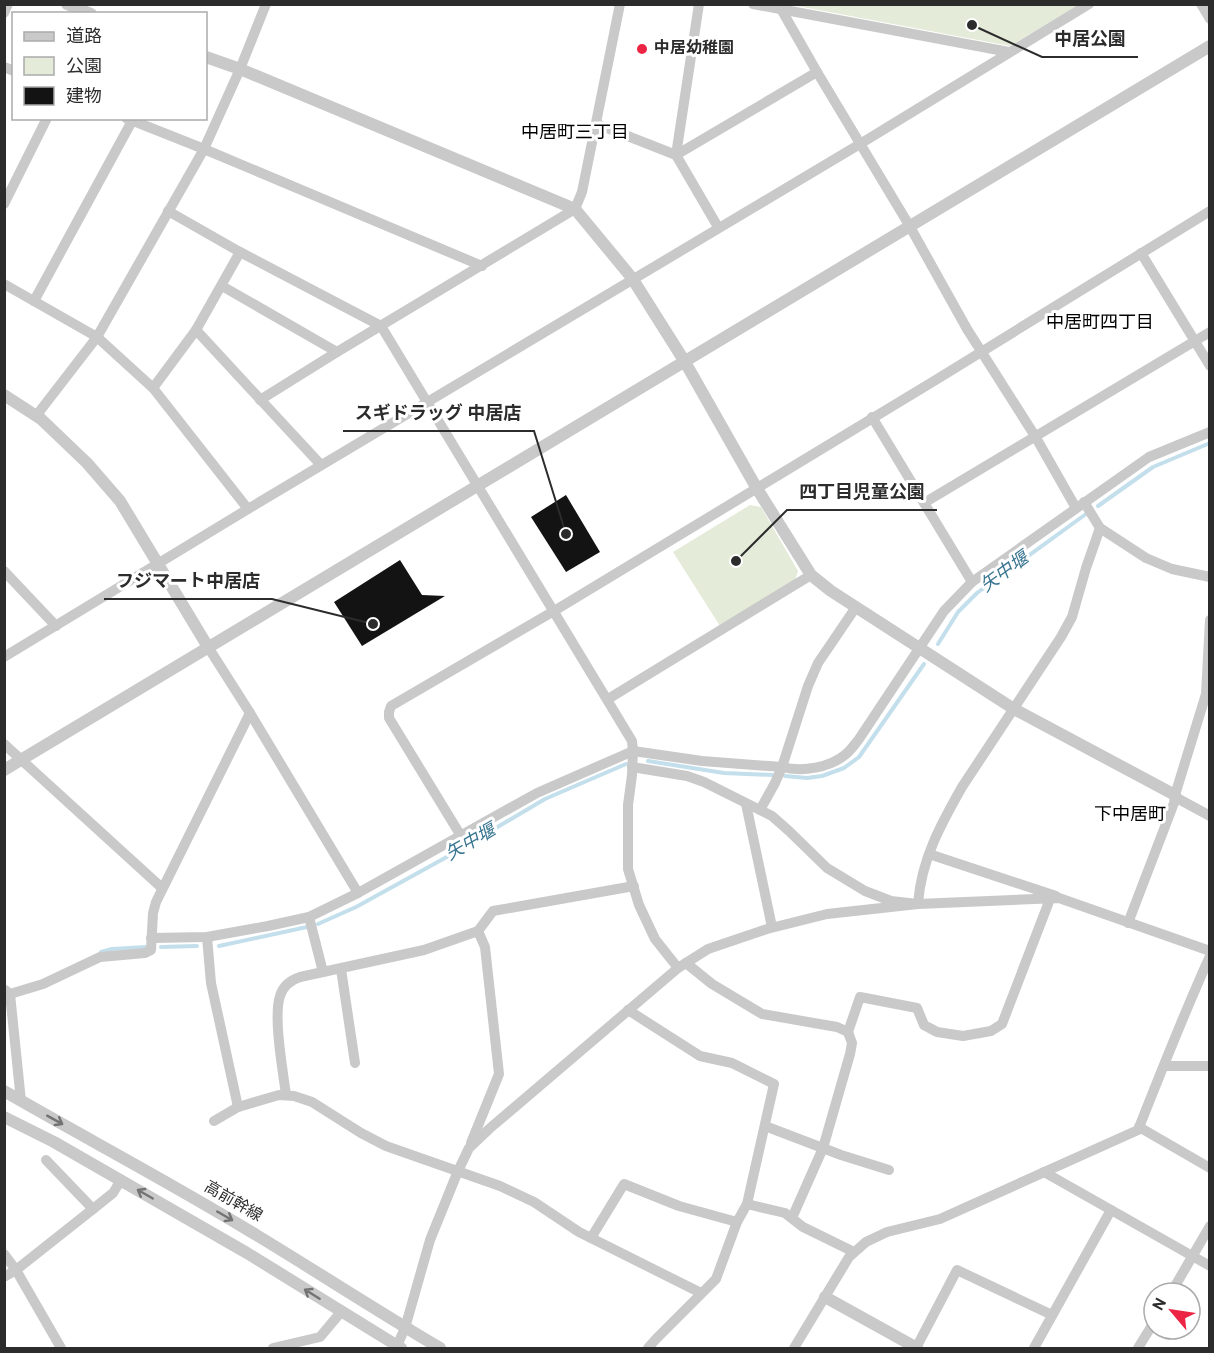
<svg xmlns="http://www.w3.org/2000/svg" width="1214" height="1353" font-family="Overpass,'Noto Sans JP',sans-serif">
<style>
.green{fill:#e4ebd8}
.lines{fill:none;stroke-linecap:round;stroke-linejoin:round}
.stream{stroke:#c3dfec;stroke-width:4}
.building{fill:#131313}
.minor{stroke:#c9c9c9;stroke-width:10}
.tertiary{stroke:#c9c9c9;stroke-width:12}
.oneway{stroke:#737373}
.poi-dot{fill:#ec2544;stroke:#fff;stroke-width:2}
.labels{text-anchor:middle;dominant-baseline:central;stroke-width:6;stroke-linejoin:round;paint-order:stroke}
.poi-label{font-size:16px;font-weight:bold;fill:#2c2c2c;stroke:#fff;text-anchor:start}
.street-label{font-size:16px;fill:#2c2c2c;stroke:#fff}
.neighbourhood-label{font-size:18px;fill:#000;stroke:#fff}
.water-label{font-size:18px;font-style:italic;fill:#387590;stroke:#fff}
.leader{fill:none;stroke:#2c2c2c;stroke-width:2}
.callout-dot{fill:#2c2c2c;stroke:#fff;stroke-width:2}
.callout-label{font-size:18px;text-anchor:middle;font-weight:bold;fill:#2c2c2c;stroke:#fff;stroke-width:6;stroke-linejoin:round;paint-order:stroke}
</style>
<rect width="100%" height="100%" fill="#fff"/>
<g class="green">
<polygon points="792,5 1078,5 1010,46"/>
<polygon points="750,505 761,507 798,571 795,581 720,626 673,552"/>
</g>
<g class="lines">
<g class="stream">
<polyline points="1098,506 1153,467 1210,443"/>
<polyline points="938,644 958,612 977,593 1086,514"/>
<polyline points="648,761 724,773 773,775"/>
<polyline points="785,776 807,778 822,776 844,768 859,757 924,664"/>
<polyline points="318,924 356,907 445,858 545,799 626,764"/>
<polyline points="219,946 307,927"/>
<polyline points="161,947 197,946"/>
<polyline points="101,952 112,949 146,947"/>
</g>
</g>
<g class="building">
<polygon points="566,495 600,552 566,572 531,517"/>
<polygon points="400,560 422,595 445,596 362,646 334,602"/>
</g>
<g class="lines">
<g class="minor">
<polyline points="699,4 676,155 718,227"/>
<polyline points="753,4 1009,52"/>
<polyline points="782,4 781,9 817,72 909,225 967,329 1035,436 1076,508"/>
<polyline points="1201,4 1210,19"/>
<polyline points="4,13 8,4"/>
<polyline points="4,67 14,71"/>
<polyline points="126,118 204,149 482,266"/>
<polyline points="597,124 676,155 817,72"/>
<polyline points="4,204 47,118"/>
<polyline points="168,211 240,252 381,326 632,741 633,751 632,775 628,805 628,869 639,905 655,939 678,968"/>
<polyline points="1141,253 1210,366"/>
<polyline points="4,284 97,337 153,388 248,509"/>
<polyline points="222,286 337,352"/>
<polyline points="34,301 132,121"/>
<polyline points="196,330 321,465"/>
<polyline points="153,388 196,330 240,252"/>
<polyline points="260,400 337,352 575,209 582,192 620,4"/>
<polyline points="36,416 97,337 204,149 240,69 266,4"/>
<polyline points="872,417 972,582"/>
<polyline points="1084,502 1100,528 1146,558 1172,569 1210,577"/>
<polyline points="924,503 1210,332"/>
<polyline points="4,571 56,626"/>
<polyline points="208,647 250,713 358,893"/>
<polyline points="4,657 248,509 860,144 1089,4"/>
<polyline points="608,699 811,575"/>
<polyline points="4,744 162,888"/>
<path d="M632 767 687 776 704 782 772 816 789 831 827 868 865 891 891 901 918 904C921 860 941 824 962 787L1061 637 1072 617 1086 568 1100 528"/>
<polyline points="1175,797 1210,816"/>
<polyline points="746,804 772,927"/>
<polyline points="760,810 775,783 782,767 808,686 818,663 856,607"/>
<polyline points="461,836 389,718 389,712 391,706 554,611 934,381 1210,211"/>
<polyline points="929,854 1056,896"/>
<polyline points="309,917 323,972"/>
<polyline points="1128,923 1174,803 1175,795 1206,694 1210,620"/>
<polyline points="207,937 211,983 238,1107"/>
<path d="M151 938 207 937 268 926 309 917 358 893 537 793 633 751 702 761 782 767C802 772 830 768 846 754 851 750 855 744 859 739L944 611 972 582 1149 457 1210 432"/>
<polyline points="686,963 712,984 762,1014 837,1027 848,1032 852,1043 850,1054 823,1148 792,1218"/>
<polyline points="341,969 355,1063"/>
<polyline points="5,990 10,994 21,1101"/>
<polyline points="10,994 43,984 100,957 145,953 151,950 153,913 156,902 250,713"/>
<polyline points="628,1010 700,1056 732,1063 774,1084 747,1204 737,1222 716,1279 656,1339 648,1348"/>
<polyline points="848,1032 860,997 917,1008 924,1025 937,1032 963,1036 991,1031 1002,1024 1050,899"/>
<polyline points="1165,1066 1210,1066"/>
<path d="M286 1095C283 1071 273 1017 280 996 283 986 291 980 300 977L424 950 478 931"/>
<polyline points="214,1121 238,1107 279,1095 294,1096 312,1102 361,1133 386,1146 500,1186 534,1202 579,1232 701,1293"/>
<polyline points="765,1126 841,1155 889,1170"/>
<polyline points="1139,1127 1210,1168"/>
<polyline points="471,1143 499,1074 485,947 478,931 493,911 634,886"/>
<polyline points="1044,1172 1210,1266"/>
<polyline points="747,1204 785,1213 803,1227 854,1252"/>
<polyline points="93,1209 113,1193 121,1180"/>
<polyline points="591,1238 624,1184 679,1206 737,1222"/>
<polyline points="4,1254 16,1270 61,1348"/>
<polyline points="4,1277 16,1270 93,1209 46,1160"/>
<polyline points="1171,1293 1210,1226"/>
<polyline points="273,1348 320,1337 341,1312"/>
<polyline points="396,1348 405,1328 430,1240 458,1171 469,1148 489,1129 678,968 708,949 767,929 827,914 918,904 1059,898 1210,951"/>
<path d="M794 1348 849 1257 866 1242 887 1232 940 1219 1138 1130C1161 1072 1184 1013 1210 956"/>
<polyline points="916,1348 957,1270 1052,1315"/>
<polyline points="1034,1348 1111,1210"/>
<polyline points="1138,1348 1154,1322"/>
</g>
<g class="tertiary">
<polyline points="67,4 91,14"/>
<polyline points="206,57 240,69 575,209 632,278 685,362 756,487 811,575 831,591 1014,709 1175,795"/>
<polyline points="4,395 41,419 87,463 120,501 208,647"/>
<polyline points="4,770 1210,46"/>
<path d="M4 1091C89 1140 175 1185 258 1236 319 1273 379 1312 440 1348"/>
<polyline points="4,1117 54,1142 247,1253 401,1348"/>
<polyline points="825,1297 917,1348"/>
</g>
</g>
<defs><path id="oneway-shaft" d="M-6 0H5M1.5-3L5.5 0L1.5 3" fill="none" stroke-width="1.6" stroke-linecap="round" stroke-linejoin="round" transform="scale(1.5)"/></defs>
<g class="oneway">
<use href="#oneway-shaft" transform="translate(55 1120) rotate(29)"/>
<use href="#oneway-shaft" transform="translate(145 1194) rotate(-150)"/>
<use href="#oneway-shaft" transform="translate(225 1216) rotate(30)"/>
<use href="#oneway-shaft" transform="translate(312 1294) rotate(-148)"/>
</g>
<circle class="poi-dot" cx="642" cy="49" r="6"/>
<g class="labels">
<g class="poi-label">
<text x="654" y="49">中居幼稚園</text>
</g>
<g class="street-label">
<text transform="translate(233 1202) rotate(30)">高前幹線</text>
</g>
<g class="neighbourhood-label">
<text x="575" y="133">中居町三丁目</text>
<text x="1100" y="323">中居町四丁目</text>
<text x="1130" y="815">下中居町</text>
</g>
<g class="water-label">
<text transform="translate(1005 573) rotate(-36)">矢中堰</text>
<text transform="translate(471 843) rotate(-30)">矢中堰</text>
</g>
</g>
<path class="leader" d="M972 25L1042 57H1138M566 534L534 431H343M736 561L787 510H937M373 624L272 599H104"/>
<g class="callout-dot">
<circle cx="972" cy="25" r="6"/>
<circle cx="566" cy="534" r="6"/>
<circle cx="736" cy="561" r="6"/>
<circle cx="373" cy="624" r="6"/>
</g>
<g class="callout-label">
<text x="1090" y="45">中居公園</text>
<text x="438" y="419">スギドラッグ 中居店</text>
<text x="862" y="498">四丁目児童公園</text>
<text x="188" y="587">フジマート中居店</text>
</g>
<rect width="1214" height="1353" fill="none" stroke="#2c2c2c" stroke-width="12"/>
<rect x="12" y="12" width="195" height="108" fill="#ffffff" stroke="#ababab" stroke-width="1.5"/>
<rect x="24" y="32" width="30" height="9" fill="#c9c9c9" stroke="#ababab" stroke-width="1.5"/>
<text x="66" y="42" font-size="18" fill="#2c2c2c">道路</text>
<rect x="24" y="57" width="30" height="18" fill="#e4ebd8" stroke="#ababab" stroke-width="1.5"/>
<text x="66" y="72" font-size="18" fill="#2c2c2c">公園</text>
<rect x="24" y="87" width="30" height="18" fill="#131313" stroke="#ababab" stroke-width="1.5"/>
<text x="66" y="102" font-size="18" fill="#2c2c2c">建物</text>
<g transform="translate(1172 1311) rotate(299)"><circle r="28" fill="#ffffff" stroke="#ababab" stroke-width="1.5"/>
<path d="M0-4.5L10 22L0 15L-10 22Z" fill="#ec2544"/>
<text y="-9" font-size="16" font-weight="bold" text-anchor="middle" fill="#2c2c2c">N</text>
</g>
</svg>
